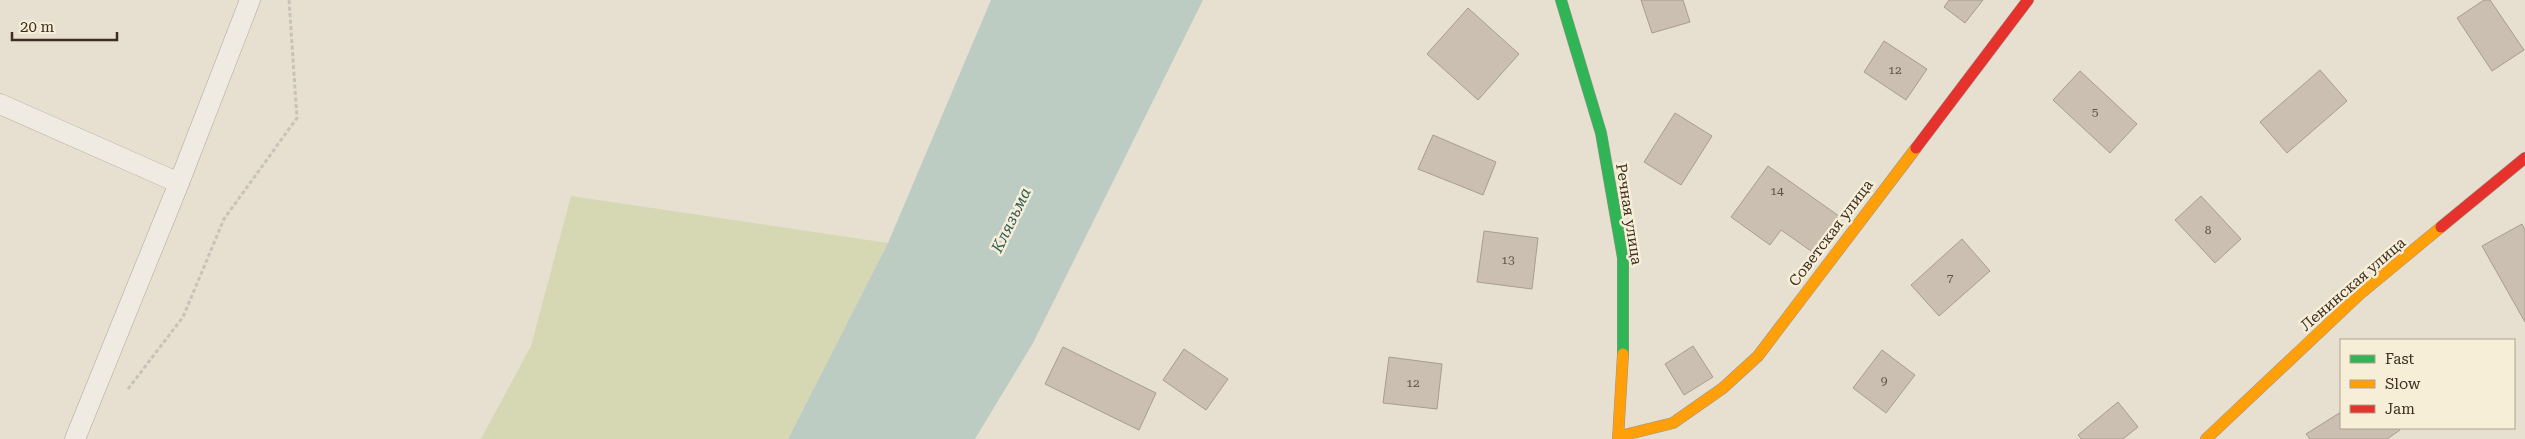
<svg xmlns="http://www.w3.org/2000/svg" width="2525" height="439" font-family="'Roboto Serif',serif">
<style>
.green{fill:#d6d7b3}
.water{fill:#bcccc2}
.building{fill:#cbbfb2;stroke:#a89c90}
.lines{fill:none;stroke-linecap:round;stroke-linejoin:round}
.lane-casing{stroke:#ada599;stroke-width:21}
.fast-casing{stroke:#9c958a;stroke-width:12}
.slow-casing{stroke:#9c958a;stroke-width:12}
.jam-casing{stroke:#9c958a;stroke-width:12}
.path{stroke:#c8c2b9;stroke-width:3;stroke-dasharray:4 2.5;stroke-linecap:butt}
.lane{stroke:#efebe3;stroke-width:20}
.fast{stroke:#30b455;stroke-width:11}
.slow{stroke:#ff9f0a;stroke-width:11}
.jam{stroke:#e5322d;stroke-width:11}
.labels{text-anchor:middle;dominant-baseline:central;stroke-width:5;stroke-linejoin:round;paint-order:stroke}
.number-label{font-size:12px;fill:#605244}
.street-label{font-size:15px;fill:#3d2e20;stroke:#f7eed8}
.water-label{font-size:16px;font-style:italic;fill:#2f5d5a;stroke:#f7eed8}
</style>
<rect width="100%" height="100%" fill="#e7e0d1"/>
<polygon class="green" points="571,196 888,243 788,439 481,439 531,346"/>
<polygon class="water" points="991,0 1203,0 1033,343 975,439 788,439 888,243"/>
<g class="building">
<polygon points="1641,0 1683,0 1690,22 1652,33"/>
<polygon points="1949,0 1983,0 1965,23 1944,7"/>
<polygon points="2484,0 2490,0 2524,50 2492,71 2457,18"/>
<polygon points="1468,8 1519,54 1478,100 1427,54"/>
<polygon points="1884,41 1927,69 1906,100 1864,72"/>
<polygon points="2320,70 2347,101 2287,153 2260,122"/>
<polygon points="2080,71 2137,124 2110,153 2053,100"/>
<polygon points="1675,113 1712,136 1681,185 1644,162"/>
<polygon points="1433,135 1496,162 1483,195 1418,169"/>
<polygon points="1768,166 1839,216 1814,253 1781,230 1770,245 1731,217"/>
<polygon points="2201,196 2241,239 2215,263 2175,220"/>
<polygon points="2522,224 2525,230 2525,322 2482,246"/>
<polygon points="1484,231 1538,238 1532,289 1477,282"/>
<polygon points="1962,239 1990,271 1939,316 1911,285"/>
<polygon points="1693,346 1713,377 1684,395 1665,364"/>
<polygon points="1063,347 1156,393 1139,430 1045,384"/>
<polygon points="1184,349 1228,379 1206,410 1163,380"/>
<polygon points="1882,350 1915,375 1886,413 1853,388"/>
<polygon points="1389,357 1442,364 1437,409 1383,403"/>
<polygon points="2118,402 2138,427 2123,439 2081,439 2078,435"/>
<polygon points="2341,412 2341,428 2399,428 2400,430 2387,439 2310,439 2306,434"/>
</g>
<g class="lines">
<g class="lane-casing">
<g id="lane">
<polyline points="0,104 179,183 75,439"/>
<polyline points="179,183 250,0"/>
</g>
</g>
<g class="fast-casing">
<polyline id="fast" points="1561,0 1601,133 1623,258 1623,354"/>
</g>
<g class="slow-casing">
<g id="slow">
<polyline points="1620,436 1673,423 1723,388 1758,356 1916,148"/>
<polyline points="1618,439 1623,354"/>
<polyline points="2206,439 2360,294 2441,227"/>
</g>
</g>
<g class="jam-casing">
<g id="jam">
<polyline points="1916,148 2028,0"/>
<polyline points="2441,227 2525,158"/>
</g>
</g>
<polyline class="path" points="128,389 183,317 224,219 297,118 289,0"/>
<use href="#lane" class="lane"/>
<use href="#fast" class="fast"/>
<use href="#slow" class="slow"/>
<use href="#jam" class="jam"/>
</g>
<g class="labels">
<g class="number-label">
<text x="1895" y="70">12</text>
<text x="2095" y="112">5</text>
<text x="1777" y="191">14</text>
<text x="2208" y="230">8</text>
<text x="1508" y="260">13</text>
<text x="1950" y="278">7</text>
<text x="1884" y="381">9</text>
<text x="1413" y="383">12</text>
</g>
<g class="street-label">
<text transform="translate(1629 214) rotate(81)">Речная улица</text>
<text transform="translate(1831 233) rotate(-53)">Советская улица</text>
<text transform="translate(2353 284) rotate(-41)">Ленинская улица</text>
</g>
<g class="water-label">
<text transform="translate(1011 220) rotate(-64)">Клязьма</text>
</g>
</g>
<rect x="2340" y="339" width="175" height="90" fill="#f7eed8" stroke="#ada18e"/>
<rect x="2350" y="355" width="25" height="8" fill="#30b455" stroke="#ada18e"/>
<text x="2385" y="364" font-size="15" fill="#3d2e20">Fast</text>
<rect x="2350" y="380" width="25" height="8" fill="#ff9f0a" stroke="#ada18e"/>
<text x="2385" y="389" font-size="15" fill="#3d2e20">Slow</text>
<rect x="2350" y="405" width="25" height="8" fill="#e5322d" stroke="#ada18e"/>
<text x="2385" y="414" font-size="15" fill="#3d2e20">Jam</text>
<path d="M12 32v8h105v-8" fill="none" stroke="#3d2e20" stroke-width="2.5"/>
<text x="20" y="32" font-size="15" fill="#3d2e20" stroke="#f7eed8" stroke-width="4" paint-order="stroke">20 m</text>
</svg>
